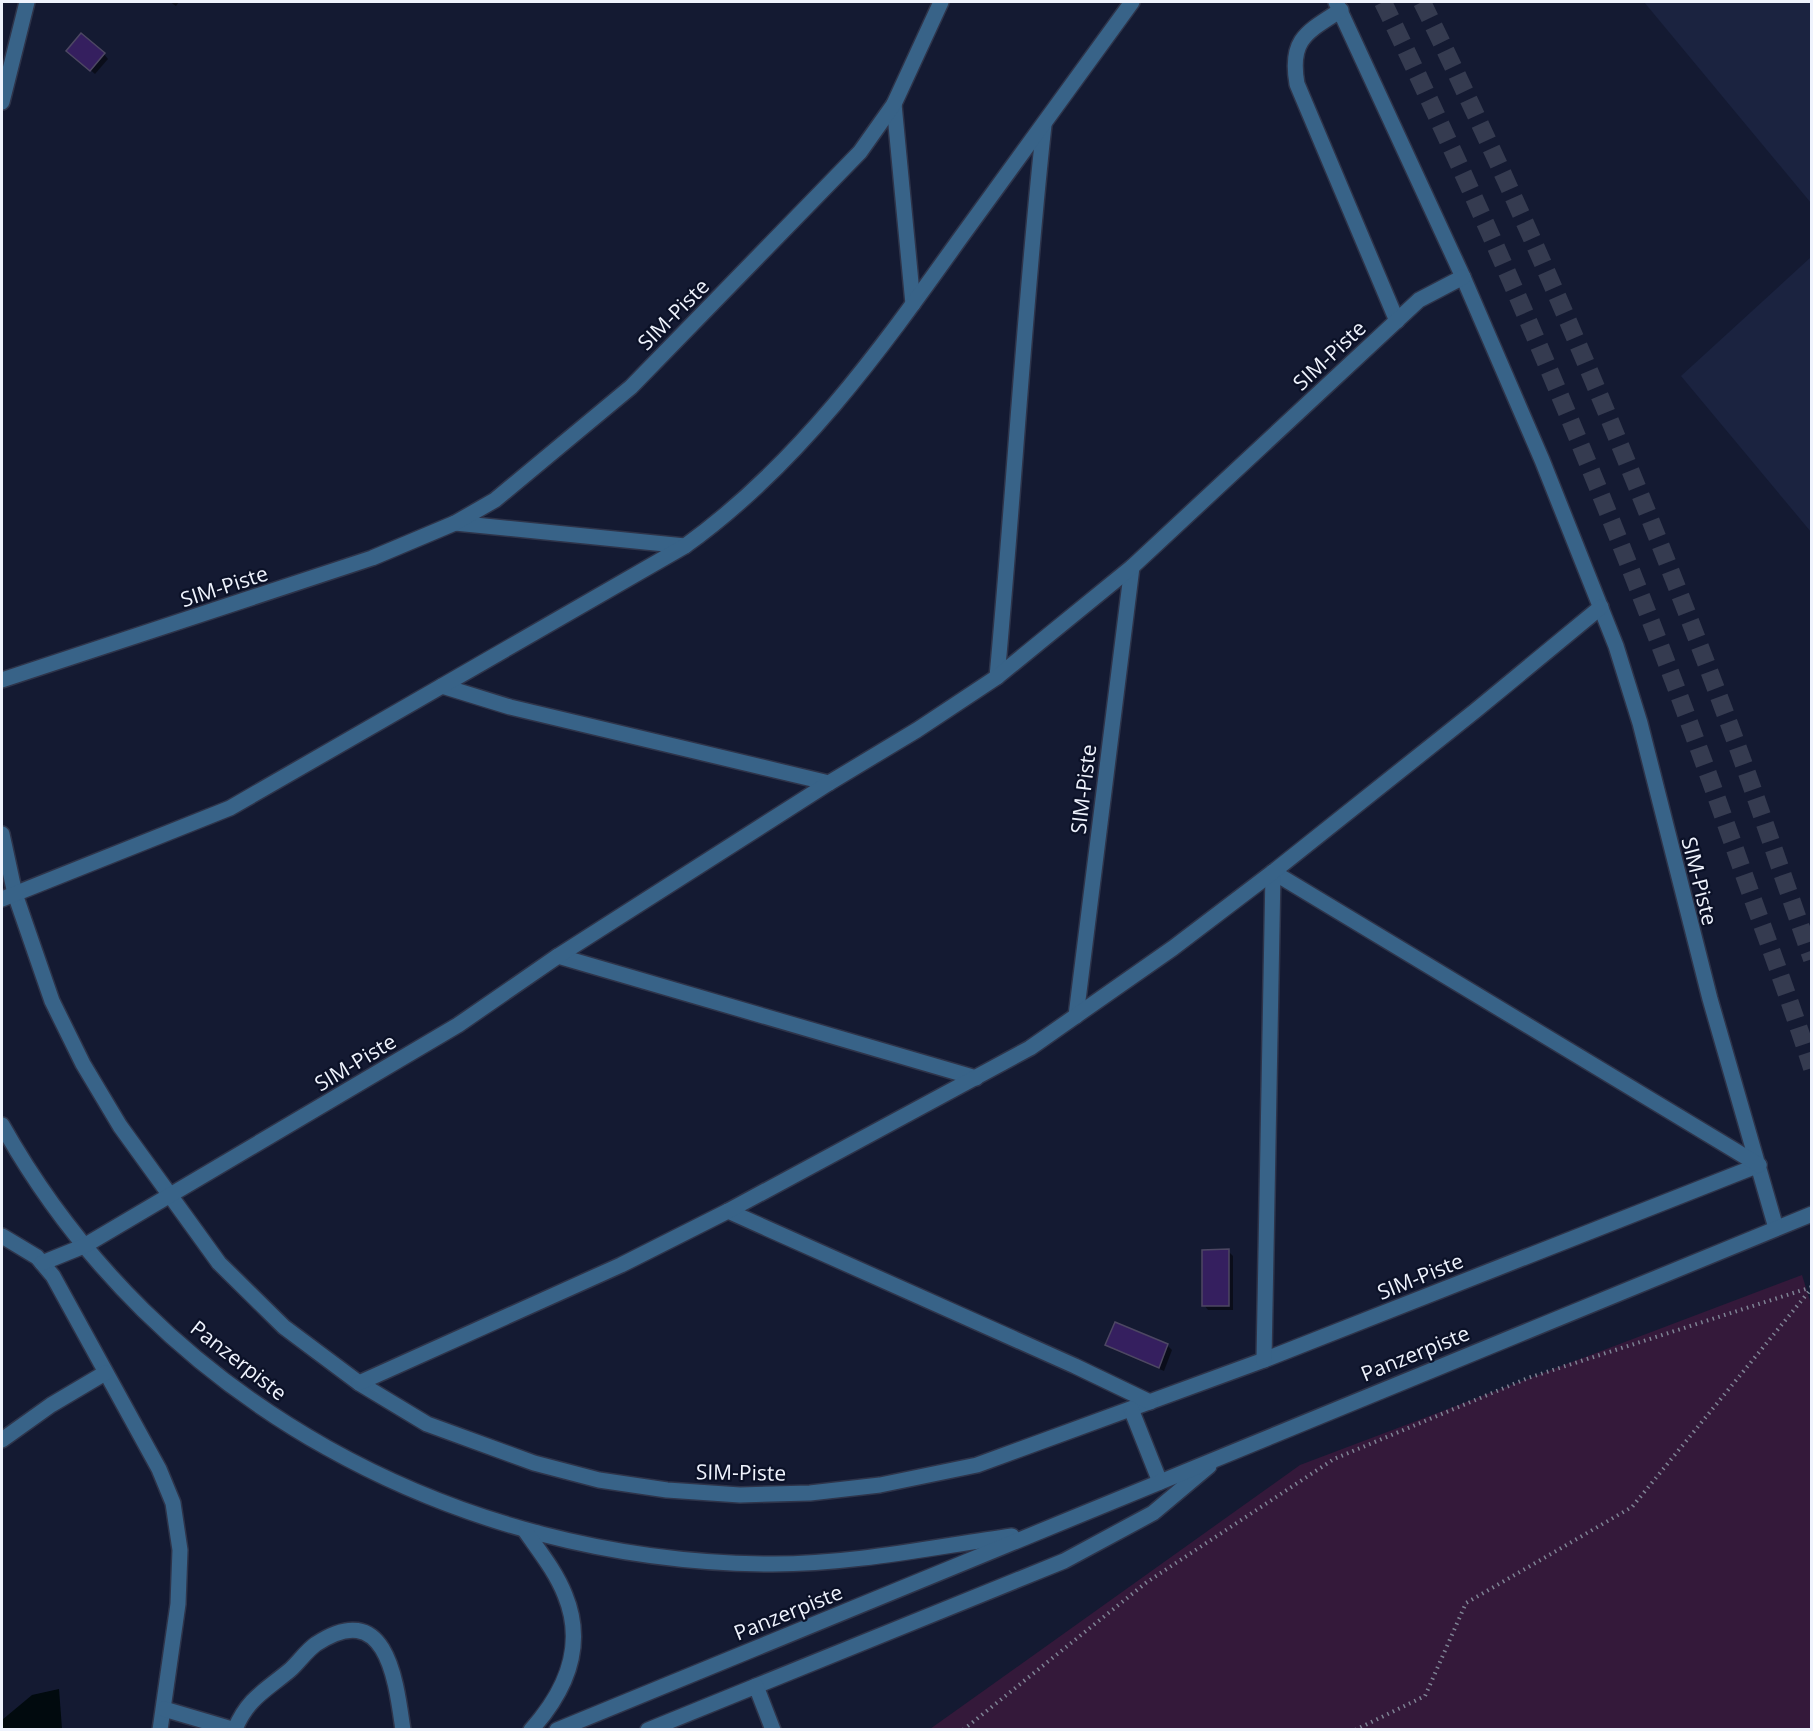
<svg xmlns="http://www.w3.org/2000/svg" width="1813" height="1731" font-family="'Open Sans',sans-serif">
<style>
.built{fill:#1b2340}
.green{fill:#34193a}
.water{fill:#010a0e}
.shadow{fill:#0007}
.building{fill:#351f5f;stroke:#4d4763;stroke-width:1.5}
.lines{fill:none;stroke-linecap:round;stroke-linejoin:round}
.highway-tunnel{stroke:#353b50;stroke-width:18;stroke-dasharray:18 9;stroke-linecap:butt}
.minor-casing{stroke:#2e344a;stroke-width:18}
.path{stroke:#7e8394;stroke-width:4;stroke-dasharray:1.5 4.5;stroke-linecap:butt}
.minor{stroke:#386388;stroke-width:15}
.labels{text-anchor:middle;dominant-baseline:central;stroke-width:4.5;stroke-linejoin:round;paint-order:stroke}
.street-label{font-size:21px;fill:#eff3fd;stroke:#0b1127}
</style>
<rect width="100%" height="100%" fill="#141a32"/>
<g class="built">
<polygon points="1644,2 1811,2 1811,203"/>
<polygon points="1811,257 1811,532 1681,376"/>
</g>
<polygon class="green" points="1802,1275 1812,1307 1811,1729 930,1729 1300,1465"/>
<polygon class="water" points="59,1689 62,1729 2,1729 2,1720 32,1695"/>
<g class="shadow">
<polygon points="170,2 179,2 176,6"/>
<polygon points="104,54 108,59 95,74 73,55"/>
<polygon points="1228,1251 1233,1256 1233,1310 1208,1310 1204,1305"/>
<polygon points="1116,1324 1168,1346 1172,1350 1164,1371 1112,1349 1107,1344"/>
</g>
<g class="building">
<polygon points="81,33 105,53 90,71 66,51"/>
<polygon points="1229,1249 1229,1306 1202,1306 1202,1250"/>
<polygon points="1115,1322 1168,1344 1159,1368 1105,1345"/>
</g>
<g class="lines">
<g class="highway-tunnel">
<path d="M1383 2C1516 279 1635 565 1737 855 1762 926 1789 997 1812 1068"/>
<path d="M1422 2C1537 238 1639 482 1731 729 1759 805 1785 883 1812 959"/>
</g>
<g class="minor-casing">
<g id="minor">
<polyline points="1336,2 1463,277 1542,460 1616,646 1640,723 1710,999 1776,1228"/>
<path d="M1341 10C1307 32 1289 39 1297 84L1397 321"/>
<polyline points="2,102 27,2"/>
<polyline points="894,104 913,304"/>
<polyline points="455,523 685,546"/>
<path d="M997 677C1014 493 1024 308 1044 125"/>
<polyline points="2,680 372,558 455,523 495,500 631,387 860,152 894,104 941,2"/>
<polyline points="442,686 510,707 829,783"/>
<polyline points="2,834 15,894 52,1001 83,1064 120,1126 219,1263 284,1327 359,1383 427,1424 534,1463 599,1480 667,1490 740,1495 810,1493 880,1485 977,1465 1264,1360 1759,1165"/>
<polyline points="1273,872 1759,1165"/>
<path d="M2 899 230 808 685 546C798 465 879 352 959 240 1017 161 1074 81 1132 2"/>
<polyline points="558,956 976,1078"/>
<polyline points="1076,1016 1132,567"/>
<path d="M2 1125C157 1402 458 1563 773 1564 853 1564 933 1547 1012 1536"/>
<polyline points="728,1211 1075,1366 1150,1402"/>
<polyline points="2,1236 37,1257 53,1276 159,1469 173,1503 180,1550 178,1604 160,1730"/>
<polyline points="42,1263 84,1246 458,1025 558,956 829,783 917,730 997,677 1132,567 1419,300 1463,277"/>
<polyline points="1264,1360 1273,872"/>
<polyline points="359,1383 621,1265 728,1211 1030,1048 1173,948 1273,872 1475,711 1601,607"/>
<polyline points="1131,1409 1160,1482"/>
<polyline points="2,1440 51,1405 105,1373"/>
<path d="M526 1532C540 1552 556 1572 565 1595 586 1646 566 1691 531 1730"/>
<polyline points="756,1686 1064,1561 1153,1513 1209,1466"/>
<polyline points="164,1709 235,1730"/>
<path d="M235 1729C248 1698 265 1691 290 1670 299 1662 306 1651 316 1644 387 1597 396 1681 403 1730"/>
<polyline points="557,1730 1812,1214"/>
<polyline points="648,1730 756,1686 773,1730"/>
</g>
</g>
<g class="path">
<polyline points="963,1730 1147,1582 1334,1459 1528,1378 1812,1287"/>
<polyline points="1355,1730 1425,1696 1466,1603 1632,1507 1811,1289"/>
</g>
<use href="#minor" class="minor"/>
</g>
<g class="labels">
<g class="street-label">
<text transform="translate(673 314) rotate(-45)">SIM-Piste</text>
<text transform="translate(1329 355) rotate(-43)">SIM-Piste</text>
<text transform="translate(224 586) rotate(-18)">SIM-Piste</text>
<text transform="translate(1083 789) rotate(-83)">SIM-Piste</text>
<text transform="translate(1700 881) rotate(76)">SIM-Piste</text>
<text transform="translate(355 1062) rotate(-31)">SIM-Piste</text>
<text transform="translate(1420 1276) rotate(-22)">SIM-Piste</text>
<text transform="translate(1415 1353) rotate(-22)">Panzerpiste</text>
<text transform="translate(239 1360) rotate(38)">Panzerpiste</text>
<text transform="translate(741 1472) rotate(1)">SIM-Piste</text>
<text transform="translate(788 1612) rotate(-22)">Panzerpiste</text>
</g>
</g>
<rect width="1813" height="1731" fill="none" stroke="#eff3fd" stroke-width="6"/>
</svg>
